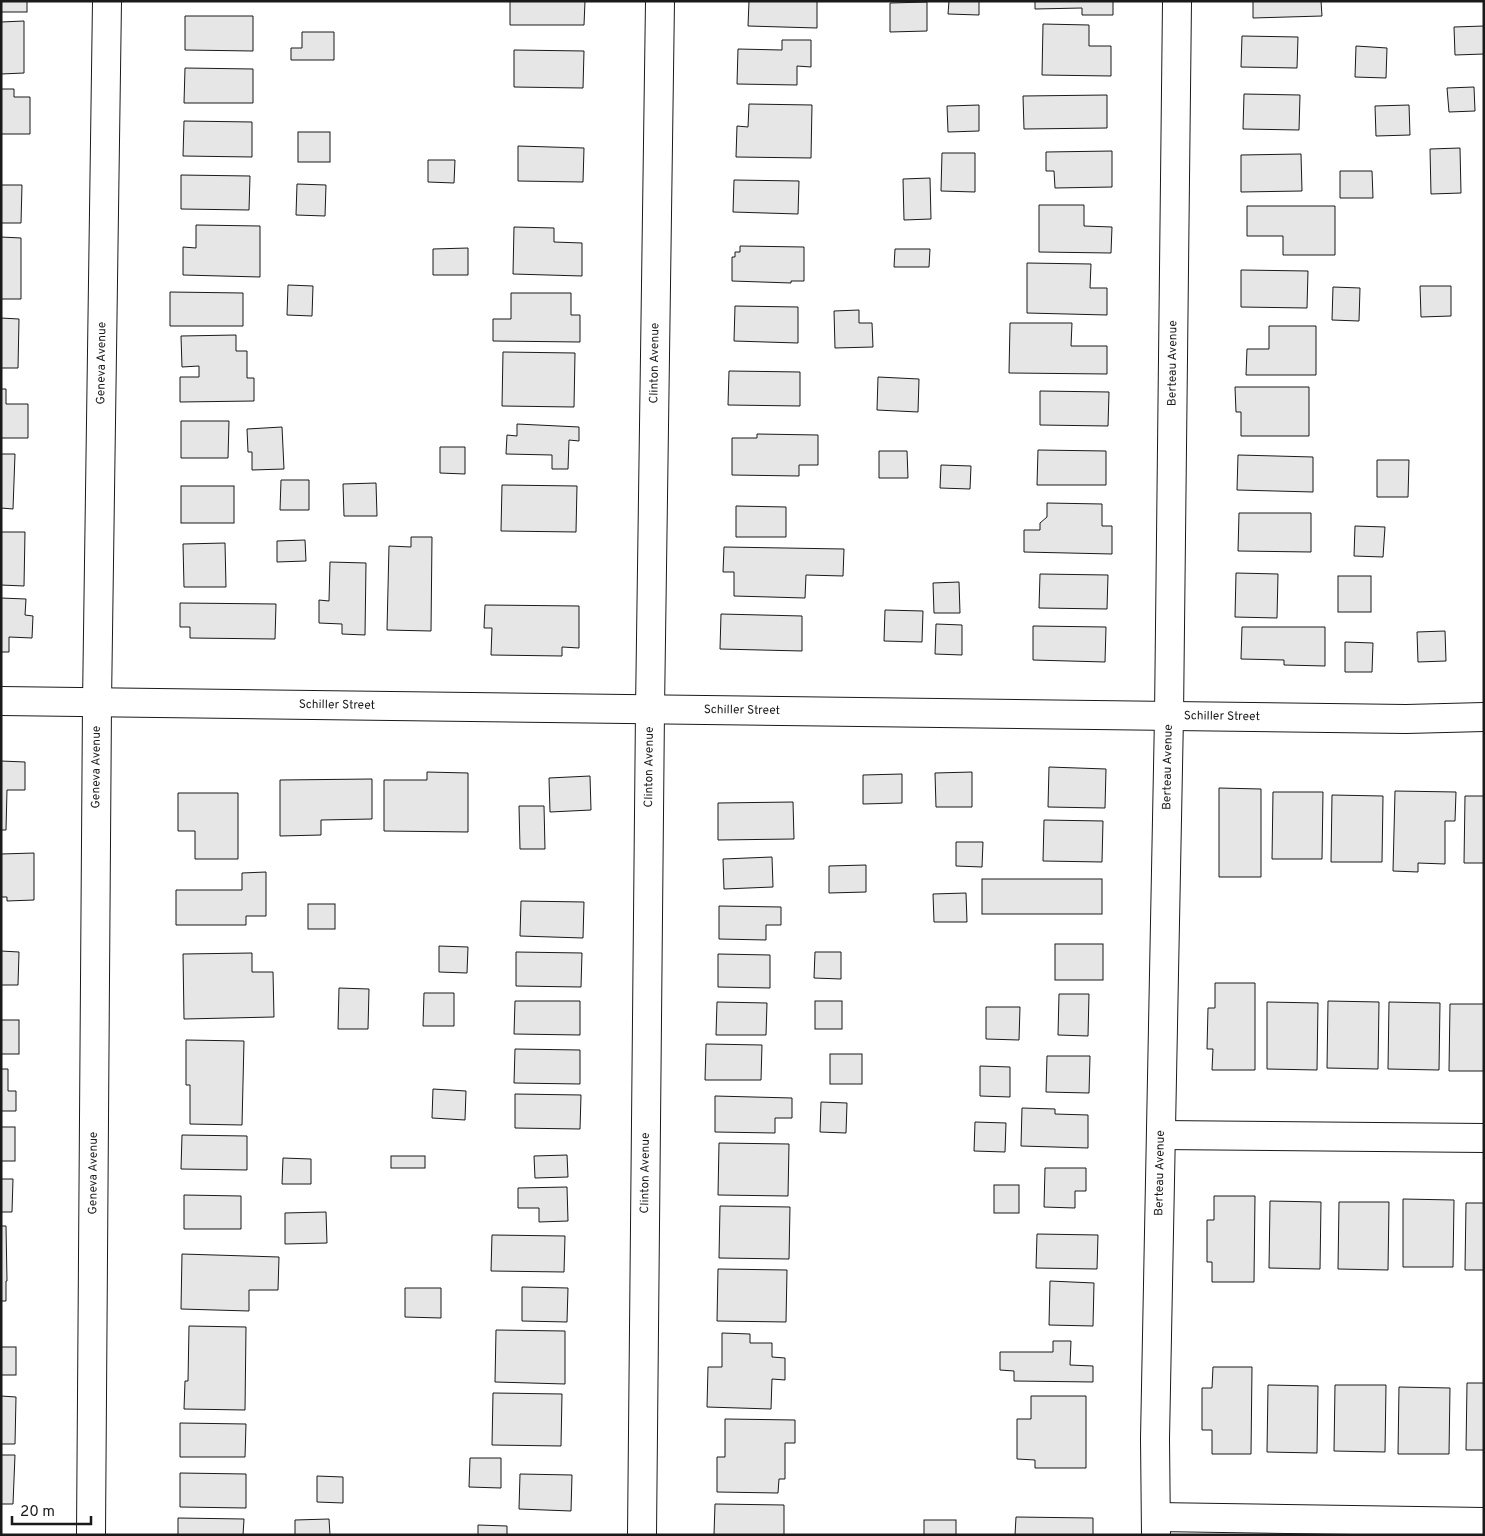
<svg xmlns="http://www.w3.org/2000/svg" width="1485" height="1536" font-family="Overpass,sans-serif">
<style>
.building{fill:#e6e6e6;stroke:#1a1a1a}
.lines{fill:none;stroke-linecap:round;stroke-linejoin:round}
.minor-casing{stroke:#1a1a1a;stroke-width:30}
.minor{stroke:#fff;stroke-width:28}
.labels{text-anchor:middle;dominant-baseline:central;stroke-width:4;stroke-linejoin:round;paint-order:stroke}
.street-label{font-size:12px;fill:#1a1a1a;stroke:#fff}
</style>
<rect width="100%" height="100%" fill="#fff"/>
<g class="building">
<rect x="1" y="1" width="26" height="11"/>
<polygon points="510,1 585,1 584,25 510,25"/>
<polygon points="749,1 817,1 817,28 748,26"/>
<polygon points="949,1 979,1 979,15 948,14"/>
<polygon points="1035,1 1113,1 1113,15 1082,15 1082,8 1035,9"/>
<polygon points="1253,1 1321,1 1322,16 1253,18"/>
<polygon points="927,2 927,31 890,32 890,3"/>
<polygon points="185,16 253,16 253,51 185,50"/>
<polygon points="24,21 24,73 1,74 1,22"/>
<polygon points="1043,24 1089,25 1089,46 1111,46 1111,76 1042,75"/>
<polygon points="1484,26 1484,54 1455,55 1454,27"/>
<polygon points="302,32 334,32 334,60 291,60 291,48 302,48"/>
<polygon points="1242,36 1298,37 1297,68 1241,67"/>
<polygon points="782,40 811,40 811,67 797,66 797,85 737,84 738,49 782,50"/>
<polygon points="1356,46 1387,48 1386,78 1355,77"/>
<polygon points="514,50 584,51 583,88 514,87"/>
<polygon points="185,68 253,69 253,103 184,103"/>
<polygon points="1474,87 1475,111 1449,112 1447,88"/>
<polygon points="1,89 14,89 14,97 30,97 30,134 1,134"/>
<polygon points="1244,94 1300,95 1299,130 1243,129"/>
<polygon points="1107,95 1107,128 1024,129 1023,96"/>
<polygon points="749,104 812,105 811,158 736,157 737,126 748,127"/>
<polygon points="979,105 979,131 948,132 947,106"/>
<polygon points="1409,105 1410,135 1376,136 1375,106"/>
<polygon points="184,121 252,122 252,157 183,156"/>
<rect x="298" y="132" width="32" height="30"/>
<polygon points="518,146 584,148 583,182 518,181"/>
<polygon points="1460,148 1461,193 1431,194 1430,149"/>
<polygon points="1112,151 1112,187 1055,188 1054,171 1046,171 1046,152"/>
<polygon points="942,153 975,153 975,192 941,191"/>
<polygon points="1301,154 1302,191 1241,192 1241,155"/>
<polygon points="428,160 455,160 454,183 428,182"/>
<polygon points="1340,171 1372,171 1373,198 1340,198"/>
<polygon points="181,175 250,176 249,210 181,209"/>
<polygon points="930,178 931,219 904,220 903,179"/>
<polygon points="734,180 799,181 798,214 733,212"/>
<polygon points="297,184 326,185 325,216 296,215"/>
<polygon points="1,185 22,185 21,223 1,223"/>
<polygon points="1039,205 1084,205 1084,226 1112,227 1111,253 1039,252"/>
<polygon points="1247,206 1335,206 1335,255 1283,255 1283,236 1247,236"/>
<polygon points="196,225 260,226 260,277 183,275 183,247 196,248"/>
<polygon points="514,227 554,228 554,242 582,243 582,276 513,274"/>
<polygon points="1,237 21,238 21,299 1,299"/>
<polygon points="740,246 804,247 804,281 791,281 791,283 732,281 732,257 735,257 735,252 740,252"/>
<polygon points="468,248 468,275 433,275 433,249"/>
<polygon points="895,249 930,249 929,267 894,267"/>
<polygon points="1027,263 1091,264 1090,288 1107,288 1107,315 1027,313"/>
<polygon points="1241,270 1308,271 1307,308 1241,307"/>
<polygon points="288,285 313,286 312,316 287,315"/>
<polygon points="1420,286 1451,286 1451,316 1421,317"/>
<polygon points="1333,287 1360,288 1359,321 1332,320"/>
<polygon points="170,292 243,293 243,326 170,326"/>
<polygon points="511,293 571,293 571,315 580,315 580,342 493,341 493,319 511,319"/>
<polygon points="735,306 798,307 798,343 734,341"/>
<polygon points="859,310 859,323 872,323 873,347 835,348 834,311"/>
<polygon points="1,318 19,319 18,368 1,368"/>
<polygon points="1010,323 1072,323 1071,346 1107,346 1107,374 1009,373"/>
<polygon points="1269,326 1316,326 1316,375 1246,375 1247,349 1269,349"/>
<polygon points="236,335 236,351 247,351 247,378 254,378 254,401 180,402 180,377 199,377 199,366 182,367 181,336"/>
<polygon points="503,352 575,353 574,407 502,406"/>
<polygon points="729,371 800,372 800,406 728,405"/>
<polygon points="878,377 919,379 918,412 877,410"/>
<polygon points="1235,387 1309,387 1309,436 1241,436 1241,412 1236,412"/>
<polygon points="1,389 6,389 6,404 28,404 28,438 1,438"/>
<polygon points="1040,391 1109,392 1108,426 1040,425"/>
<polygon points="181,421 229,421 228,458 181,458"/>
<polygon points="517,424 579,427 579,441 569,440 568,469 552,469 552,455 506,454 507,435 517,436"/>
<polygon points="282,427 284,469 252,470 252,452 248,452 247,429"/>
<polygon points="757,434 818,435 818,465 799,465 799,476 732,475 732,438 757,438"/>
<polygon points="440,447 465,447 465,474 440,473"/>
<polygon points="1038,450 1106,451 1106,485 1037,485"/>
<polygon points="879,451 907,451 908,478 879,478"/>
<polygon points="1,454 15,454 13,509 1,508"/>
<polygon points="1238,455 1313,457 1313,492 1237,490"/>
<polygon points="1377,460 1409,460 1408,497 1377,497"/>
<polygon points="941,465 971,466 970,489 940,488"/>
<polygon points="281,480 309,480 309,510 280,510"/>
<polygon points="376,483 377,516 344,516 343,484"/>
<polygon points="502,485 577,486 576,532 501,531"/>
<rect x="181" y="486" width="53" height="37"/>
<polygon points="1047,503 1102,504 1102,526 1112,526 1112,554 1024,552 1024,530 1040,530 1040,523 1047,517"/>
<polygon points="736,506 786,507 786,537 736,537"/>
<polygon points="1239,513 1311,513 1311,552 1238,551"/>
<polygon points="1355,526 1385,527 1383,557 1354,556"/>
<polygon points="1,532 25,532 24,586 1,585"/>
<polygon points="411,537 432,537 431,631 387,630 389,546 411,547"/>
<polygon points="305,540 306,561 277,562 277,541"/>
<polygon points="225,543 226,587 184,587 183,544"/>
<polygon points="724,547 844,549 843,576 806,575 805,598 734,596 734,572 723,572"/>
<polygon points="330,562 366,563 365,635 342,634 342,624 319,623 319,600 329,601"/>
<polygon points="1236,573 1278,574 1277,618 1235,617"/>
<polygon points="1040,574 1108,575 1107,609 1039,608"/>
<rect x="1338" y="576" width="33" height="36"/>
<polygon points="959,582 960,613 934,613 933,583"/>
<polygon points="1,598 26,599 25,615 33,616 32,638 9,637 9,652 1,652"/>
<polygon points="180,603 276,604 275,639 190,638 190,627 180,627"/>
<polygon points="485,605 579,606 579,648 562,647 562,656 491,655 492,628 484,628"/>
<polygon points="885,610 923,611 922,642 884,641"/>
<polygon points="721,614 802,616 802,651 720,649"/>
<polygon points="936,624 962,625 962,655 935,654"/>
<polygon points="1033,626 1106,627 1105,662 1033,660"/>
<polygon points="1242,627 1325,627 1325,666 1284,665 1284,660 1241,659"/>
<polygon points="1445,631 1446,661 1418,662 1417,632"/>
<polygon points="1345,642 1373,643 1372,672 1345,672"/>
<polygon points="1,761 25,762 25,790 7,790 6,830 1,830"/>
<polygon points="1049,767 1106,769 1105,808 1048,807"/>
<polygon points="427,772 468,773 468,832 384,831 384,780 427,780"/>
<polygon points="972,772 972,807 936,807 935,773"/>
<polygon points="902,774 902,803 863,804 863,775"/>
<polygon points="590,776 591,810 550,812 549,778"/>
<polygon points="372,779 372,819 321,820 321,835 280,836 280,780"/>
<polygon points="1219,788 1261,789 1261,877 1219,877"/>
<polygon points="1395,791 1456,792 1455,821 1445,821 1445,864 1418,863 1418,872 1393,871"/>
<polygon points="1273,792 1323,792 1322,859 1272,859"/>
<polygon points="178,793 238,793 238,859 195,859 195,831 178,831"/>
<polygon points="1332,795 1383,796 1382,862 1331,862"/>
<polygon points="1465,796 1484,796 1484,863 1464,863"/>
<polygon points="793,802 794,839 718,840 718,803"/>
<polygon points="519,806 544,806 545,849 520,849"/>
<polygon points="1044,820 1103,821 1102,862 1043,861"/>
<polygon points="956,842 983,842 982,867 956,866"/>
<polygon points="34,853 34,900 7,901 7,897 1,897 1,854"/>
<polygon points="772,857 773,887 724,889 723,859"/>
<polygon points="866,865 866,892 829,893 829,866"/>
<polygon points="266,872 266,916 246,916 246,925 176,925 176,890 242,890 242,873"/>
<rect x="982" y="879" width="120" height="35"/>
<polygon points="966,893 967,922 934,922 933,894"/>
<polygon points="521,901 584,902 583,938 520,936"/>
<rect x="308" y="904" width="27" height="25"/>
<polygon points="719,906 781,907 781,925 766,925 766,940 719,939"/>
<rect x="1055" y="944" width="48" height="36"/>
<polygon points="439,946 468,947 467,973 439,972"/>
<polygon points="1,951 19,952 18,985 1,985"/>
<polygon points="516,952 582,953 581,987 516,986"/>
<polygon points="815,952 841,952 841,979 814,978"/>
<polygon points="252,953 252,972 273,972 274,1017 184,1019 183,954"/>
<polygon points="718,954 770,955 770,988 718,987"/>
<polygon points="1215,983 1255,983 1255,1070 1212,1070 1213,1049 1207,1049 1208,1008 1215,1008"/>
<polygon points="339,988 369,989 368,1029 338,1029"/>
<polygon points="424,993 454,993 454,1026 423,1026"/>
<polygon points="1059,994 1089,994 1088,1036 1058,1035"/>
<polygon points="515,1001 580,1001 580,1035 514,1034"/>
<rect x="815" y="1001" width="27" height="28"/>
<polygon points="1328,1001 1379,1002 1378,1069 1327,1068"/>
<polygon points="717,1002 767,1003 766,1035 716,1035"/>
<polygon points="1267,1002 1318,1003 1317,1070 1267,1069"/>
<polygon points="1389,1002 1440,1003 1439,1070 1388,1069"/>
<polygon points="1450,1004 1484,1004 1484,1071 1449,1071"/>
<polygon points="986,1007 1020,1007 1019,1040 986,1039"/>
<rect x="1" y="1020" width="18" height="34"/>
<polygon points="186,1040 244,1041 242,1125 190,1124 190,1085 186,1085"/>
<polygon points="706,1044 762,1045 761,1080 705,1080"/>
<polygon points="515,1049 580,1050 580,1084 514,1083"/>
<rect x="830" y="1054" width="32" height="30"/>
<polygon points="1047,1056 1090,1056 1089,1093 1046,1092"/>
<polygon points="980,1066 1010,1067 1010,1097 980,1096"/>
<polygon points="1,1069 8,1069 8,1091 16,1091 16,1111 1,1111"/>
<polygon points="433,1089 466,1091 465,1120 432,1118"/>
<polygon points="515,1094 581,1095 580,1129 515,1128"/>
<polygon points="715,1096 792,1098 792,1118 775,1118 775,1133 715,1132"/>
<polygon points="821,1102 847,1103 846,1133 820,1132"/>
<polygon points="1022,1108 1055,1109 1055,1114 1088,1115 1088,1148 1021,1146"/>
<polygon points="975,1122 1006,1123 1005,1152 974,1151"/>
<rect x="1" y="1127" width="14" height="34"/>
<polygon points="182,1135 247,1136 247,1170 181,1169"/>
<polygon points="719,1143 789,1144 788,1196 718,1195"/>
<polygon points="567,1155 568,1177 535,1178 534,1156"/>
<rect x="391" y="1156" width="34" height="12"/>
<polygon points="283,1158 311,1159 311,1184 282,1184"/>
<polygon points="1045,1168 1086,1168 1086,1191 1075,1191 1075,1208 1044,1207"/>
<polygon points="1,1179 13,1179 12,1212 1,1212"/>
<rect x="994" y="1185" width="25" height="28"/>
<polygon points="567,1187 568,1221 539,1222 539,1208 518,1208 518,1188"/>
<polygon points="184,1195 241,1196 241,1229 184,1229"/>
<polygon points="1214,1196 1255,1196 1254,1282 1212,1282 1212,1262 1207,1262 1207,1220 1214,1220"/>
<polygon points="1403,1199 1454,1200 1453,1267 1403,1267"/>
<polygon points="1270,1201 1321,1202 1320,1269 1269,1268"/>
<polygon points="1339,1202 1389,1202 1388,1270 1338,1269"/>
<polygon points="1466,1203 1484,1203 1484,1270 1465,1270"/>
<polygon points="720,1206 790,1207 789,1259 719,1258"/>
<polygon points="326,1212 327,1243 285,1244 285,1213"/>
<polygon points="1,1226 6,1226 7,1281 6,1281 6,1301 1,1301"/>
<polygon points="1037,1234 1098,1235 1097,1269 1036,1268"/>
<polygon points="492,1235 565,1236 564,1272 491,1271"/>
<polygon points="182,1254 279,1257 278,1290 249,1290 249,1311 181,1309"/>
<polygon points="718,1269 787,1270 786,1322 717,1321"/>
<polygon points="1050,1281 1094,1283 1093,1326 1049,1325"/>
<polygon points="522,1287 568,1288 567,1322 522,1321"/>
<polygon points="405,1288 441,1288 441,1318 405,1317"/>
<polygon points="189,1326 246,1327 245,1410 184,1409 185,1381 188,1381"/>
<polygon points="496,1330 565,1331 565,1384 495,1382"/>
<polygon points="722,1333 750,1334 750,1343 772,1343 772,1357 785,1358 785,1380 772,1379 771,1409 707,1407 708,1367 722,1367"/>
<polygon points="1053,1341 1071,1341 1070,1365 1093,1366 1093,1382 1014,1381 1014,1371 1000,1370 1000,1352 1053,1352"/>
<rect x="1" y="1347" width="15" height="28"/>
<polygon points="1213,1367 1252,1367 1251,1454 1212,1454 1212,1430 1202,1430 1202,1388 1212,1388"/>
<polygon points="1467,1383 1484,1383 1484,1450 1466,1450"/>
<polygon points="1268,1385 1318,1386 1317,1453 1267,1452"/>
<polygon points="1335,1385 1386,1385 1385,1452 1334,1451"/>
<polygon points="1399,1387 1450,1388 1449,1454 1398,1454"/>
<polygon points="493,1393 562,1394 561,1446 492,1445"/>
<polygon points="1,1396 16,1397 15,1444 1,1444"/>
<polygon points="1031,1396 1086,1396 1086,1468 1035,1468 1035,1460 1017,1459 1017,1419 1031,1419"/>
<polygon points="725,1419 795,1420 795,1443 785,1443 785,1479 779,1479 778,1493 717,1492 717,1457 725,1457"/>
<polygon points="180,1423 246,1424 245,1457 180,1457"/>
<polygon points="1,1455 15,1455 13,1504 1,1504"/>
<polygon points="470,1458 501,1458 501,1488 469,1487"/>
<polygon points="180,1473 246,1474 246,1508 180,1507"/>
<polygon points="520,1474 572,1475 571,1511 519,1509"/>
<polygon points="317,1476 343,1477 343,1503 317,1502"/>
<polygon points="715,1504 784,1505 784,1535 714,1535"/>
<polygon points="1016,1517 1093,1518 1093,1535 1015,1535"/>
<polygon points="178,1518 244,1519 243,1535 178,1535"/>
<polygon points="329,1519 330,1535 295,1535 295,1520"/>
<rect x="924" y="1520" width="32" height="15"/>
<polygon points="478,1525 507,1526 507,1535 478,1535"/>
</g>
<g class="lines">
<g class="minor-casing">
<g id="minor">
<path id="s1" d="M1 701 1406 719 1484 717"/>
<polyline points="1161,1135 1484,1138"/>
<polyline points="1156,1517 1484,1522"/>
<path id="s2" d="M91 1535 97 703 107 1"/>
<path id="s3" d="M642 1535 650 710 660 1"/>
<path id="s4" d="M1156 1535 1155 1439 1169 716 1177 1"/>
</g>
</g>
<use href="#minor" class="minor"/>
</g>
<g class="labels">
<g class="street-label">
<text stroke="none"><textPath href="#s2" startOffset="1172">Geneva Avenue</textPath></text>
<text stroke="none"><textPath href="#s3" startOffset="1172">Clinton Avenue</textPath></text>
<text stroke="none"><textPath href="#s4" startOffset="1172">Berteau Avenue</textPath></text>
<text stroke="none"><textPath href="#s1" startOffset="336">Schiller Street</textPath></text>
<text stroke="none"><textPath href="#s1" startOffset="741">Schiller Street</textPath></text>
<text stroke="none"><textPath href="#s1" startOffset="1221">Schiller Street</textPath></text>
<text stroke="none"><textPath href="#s2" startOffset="768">Geneva Avenue</textPath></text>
<text stroke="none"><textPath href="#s3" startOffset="768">Clinton Avenue</textPath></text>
<text stroke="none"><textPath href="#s4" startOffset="768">Berteau Avenue</textPath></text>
<text stroke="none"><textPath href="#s2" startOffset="362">Geneva Avenue</textPath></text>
<text stroke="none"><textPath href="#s3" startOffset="362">Clinton Avenue</textPath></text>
<text stroke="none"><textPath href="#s4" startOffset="362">Berteau Avenue</textPath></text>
</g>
</g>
<rect width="1485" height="1536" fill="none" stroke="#1a1a1a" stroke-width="5"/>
<path d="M12 1516v8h79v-8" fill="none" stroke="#1a1a1a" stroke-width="2.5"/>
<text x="20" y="1516" font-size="15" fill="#1a1a1a" stroke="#ffffff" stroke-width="4" paint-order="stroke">20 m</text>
</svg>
